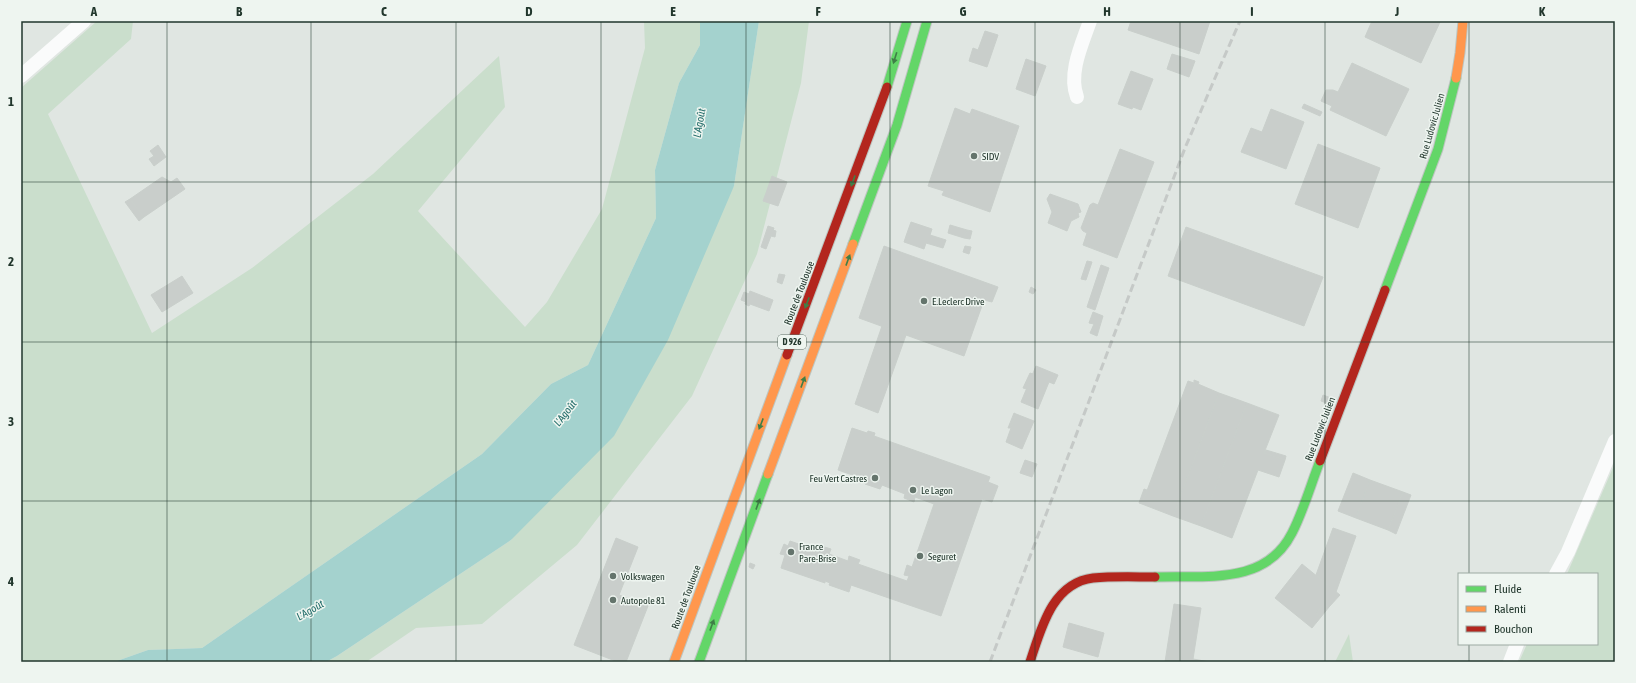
<svg xmlns="http://www.w3.org/2000/svg" width="1636" height="683" font-family="'Asap Condensed',sans-serif">
<style>
.green{fill:#cadecc}
.water{fill:#a4d2ce}
.building{fill:#c9cecb;stroke:#c9cfcb}
.lines{fill:none;stroke-linecap:round;stroke-linejoin:round}
.fast-casing{stroke:#bdc5c0;stroke-width:11}
.slow-casing{stroke:#bdc5c0;stroke-width:11}
.jam-casing{stroke:#bdc5c0;stroke-width:11}
.street{stroke:#fafbfb;stroke-width:14}
.fast{stroke:#63d668;stroke-width:9}
.slow{stroke:#ff974d;stroke-width:9}
.jam{stroke:#b3261e;stroke-width:9}
.rail{stroke:#c5c9c7;stroke-width:3;stroke-dasharray:8 4;stroke-linecap:butt}
.oneway{fill:#3f7e47}
.grid{fill:none;stroke:#21362c;stroke-width:1;stroke-opacity:0.55}
.poi-dot{fill:#64746c;stroke:#eef5f0;stroke-width:1.5}
.labels{text-anchor:middle;dominant-baseline:central;stroke-width:3;stroke-linejoin:round;paint-order:stroke}
.shield{fill:#eef5f0;stroke:#5e6f67;stroke-width:1}
.shield-label{font-size:9px;font-weight:bold;fill:#21362c}
.street-label{font-size:10px;fill:#21362c;stroke:#eef5f0}
.poi-label{font-size:10px;fill:#21362c;stroke:#eef5f0;text-anchor:start}
.water-label{font-size:11px;font-style:italic;fill:#216c69;stroke:#eef5f0}
.neatline{fill:none;stroke:#21362c;stroke-width:1.5}
.grid-label{font-size:13px;text-anchor:middle;font-weight:bold;fill:#21362c}
</style>
<rect width="100%" height="100%" fill="#e0e6e2"/>
<g class="green">
<polygon points="97,21 133,21 131,39 48,114 152,333 252,268 373,174 499,56 505,107 418,211 525,327 547,302 602,209 645,48 644,21 700,21 700,45 679,83 655,170 656,218 588,365 551,384 482,454 202,648 148,650 114,662 21,662 21,88"/>
<polygon points="759,21 809,21 801,83 757,254 692,396 577,545 482,624 416,628 366,662 326,662 337,656 511,540 734,186"/>
<polygon points="1615,463 1615,662 1519,662 1527,644 1597,644 1597,574 1567,574"/>
<polygon points="1349,634 1353,662 1335,662"/>
</g>
<polygon class="water" points="700,21 759,21 734,186 668,340 614,436 511,540 337,656 326,662 114,662 148,650 202,648 482,454 551,384 588,365 656,218 655,170 679,83 700,45"/>
<g class="building">
<polygon points="1131,21 1210,21 1199,54 1128,30"/>
<polygon points="1372,21 1438,21 1440,22 1421,63 1365,37"/>
<polygon points="985,31 998,35 987,67 969,61 973,48 978,50"/>
<polygon points="1172,54 1195,61 1189,77 1167,69"/>
<polygon points="1026,59 1046,66 1035,96 1016,89"/>
<polygon points="1352,63 1409,89 1386,136 1330,110 1332,106 1321,101 1326,90 1333,90 1338,92"/>
<polygon points="1131,71 1153,79 1141,110 1133,107 1132,109 1118,104"/>
<polygon points="1304,104 1322,112 1320,116 1302,108"/>
<polygon points="955,108 970,114 972,109 1019,126 990,212 942,195 944,191 928,186"/>
<polygon points="1271,109 1304,122 1286,169 1241,152 1251,128 1262,132"/>
<polygon points="1318,144 1380,168 1358,228 1295,204"/>
<polygon points="158,145 166,157 154,166 149,159 154,156 150,151"/>
<polygon points="1120,149 1154,162 1117,258 1083,245 1087,233 1083,231 1081,228 1090,205 1093,203 1098,205"/>
<polygon points="772,176 774,177 768,194 766,193"/>
<polygon points="162,177 171,182 177,178 185,189 144,217 130,199"/>
<polygon points="774,177 787,182 778,206 763,201 766,193 768,194"/>
<polygon points="1050,194 1078,204 1081,212 1078,213 1079,217 1071,221 1067,231 1048,223 1052,212 1047,199"/>
<polygon points="130,199 144,217 139,221 125,202"/>
<polygon points="911,222 932,229 930,235 946,240 943,248 926,243 924,249 907,243 909,237 906,236"/>
<polygon points="950,225 967,230 964,238 948,233"/>
<polygon points="768,226 774,228 766,249 761,247"/>
<polygon points="1186,227 1323,277 1304,326 1168,276"/>
<polygon points="773,230 776,231 775,237 771,236"/>
<polygon points="967,230 972,231 970,239 964,238"/>
<polygon points="906,236 909,237 907,243 904,242"/>
<polygon points="884,246 998,287 992,302 984,300 964,356 859,318"/>
<polygon points="965,246 971,247 969,254 963,252"/>
<polygon points="1087,261 1092,262 1086,280 1081,279"/>
<polygon points="1101,265 1109,268 1095,310 1087,307"/>
<polygon points="779,274 785,275 782,284 777,282"/>
<polygon points="182,276 193,293 162,312 151,295"/>
<polygon points="1031,287 1036,290 1033,294 1029,292"/>
<polygon points="750,291 773,300 769,311 750,304 749,306 745,304"/>
<polygon points="744,292 749,294 746,302 741,300"/>
<polygon points="1093,312 1103,316 1097,336 1090,333 1094,324 1089,323"/>
<polygon points="882,326 906,335 878,413 855,404"/>
<polygon points="1036,366 1058,375 1054,384 1049,382 1038,409 1021,402"/>
<polygon points="1030,373 1033,374 1027,389 1023,388"/>
<polygon points="1194,380 1199,382 1198,384 1219,393 1173,516 1142,504 1188,381 1194,383"/>
<polygon points="1219,393 1247,403 1201,526 1173,516"/>
<polygon points="1323,395 1331,398 1329,404 1321,401"/>
<polygon points="1247,403 1279,415 1264,453 1285,460 1279,477 1258,470 1232,538 1201,526"/>
<polygon points="1014,413 1016,414 1011,428 1008,428"/>
<polygon points="1016,414 1034,421 1022,449 1006,442"/>
<polygon points="852,428 867,433 868,431 875,433 874,436 990,477 988,482 998,486 992,502 982,499 941,616 851,585 849,592 829,585 830,583 825,581 825,583 781,568 785,555 780,554 784,544 788,546 790,541 819,551 821,546 831,549 829,554 848,561 849,556 860,560 858,564 907,581 909,576 904,575 907,565 912,567 934,504 915,497 914,502 904,498 905,494 882,485 880,489 865,484 867,480 838,470"/>
<polygon points="1266,450 1286,456 1285,460 1264,453"/>
<polygon points="1025,460 1037,464 1032,477 1020,473"/>
<polygon points="1353,473 1370,480 1356,518 1338,511"/>
<polygon points="1370,480 1403,492 1388,530 1356,518"/>
<polygon points="1144,489 1147,490 1142,504 1139,503"/>
<polygon points="1403,492 1411,495 1396,534 1388,530"/>
<polygon points="1333,528 1356,536 1336,592 1316,575"/>
<polygon points="616,538 638,547 619,595 648,606 626,662 618,662 574,645"/>
<polygon points="750,563 755,565 753,569 749,567"/>
<polygon points="1302,564 1340,595 1329,607 1324,604 1316,613 1321,617 1312,628 1275,598"/>
<polygon points="1174,604 1201,608 1193,659 1210,662 1165,662"/>
<polygon points="1324,604 1329,607 1321,617 1316,613"/>
<polygon points="1069,623 1104,633 1098,657 1063,647"/>
</g>
<g class="lines">
<g class="fast-casing">
<g id="fast">
<polyline points="887,87 907,21"/>
<polyline points="853,244 897,125 927,21"/>
<polyline points="1385,290 1438,149 1456,78"/>
<path d="M1155 577C1206 575 1265 586 1292 533 1303 512 1311 484 1320 461"/>
<polyline points="699,662 768,474"/>
</g>
</g>
<g class="slow-casing">
<g id="slow">
<polyline points="1456,78 1460,53 1463,21"/>
<polyline points="768,474 853,244"/>
<polyline points="674,662 787,355"/>
</g>
</g>
<g class="jam-casing">
<g id="jam">
<polyline points="787,355 887,87"/>
<polyline points="1320,461 1385,290"/>
<path d="M1030 662C1041 629 1052 583 1093 578 1113 576 1135 577 1155 577"/>
</g>
</g>
<g class="street">
<polyline points="21,76 84,21"/>
<path d="M1077 97C1068 73 1082 44 1090 21"/>
<polyline points="1556,574 1568,552 1615,441"/>
<polyline points="1510,662 1517,644"/>
</g>
<use href="#fast" class="fast"/>
<use href="#slow" class="slow"/>
<use href="#jam" class="jam"/>
<polyline class="rail" points="990,662 1185,148 1218,71 1240,21"/>
</g>
<defs><path id="oneway-solid" d="M-6-.8H1V-3.2L6.5 0L1 3.2V.8H-6Z"/></defs>
<g class="oneway">
<use href="#oneway-solid" transform="translate(895 58) rotate(107)"/>
<use href="#oneway-solid" transform="translate(853 181) rotate(110)"/>
<use href="#oneway-solid" transform="translate(848 260) rotate(-70)"/>
<use href="#oneway-solid" transform="translate(807 303) rotate(111)"/>
<use href="#oneway-solid" transform="translate(803 382) rotate(-70)"/>
<use href="#oneway-solid" transform="translate(761 424) rotate(111)"/>
<use href="#oneway-solid" transform="translate(758 504) rotate(-70)"/>
<use href="#oneway-solid" transform="translate(712 625) rotate(-70)"/>
</g>
<path class="grid" d="M167 21V662M311 21V662M456 21V662M601 21V662M746 21V662M890 21V662M1035 21V662M1180 21V662M1325 21V662M1469 21V574M21 182H1615M21 342H1615M21 501H1615M1469 644V662"/>
<g class="poi-dot">
<circle cx="974" cy="156" r="4"/>
<circle cx="924" cy="301" r="4"/>
<circle cx="875" cy="478" r="4"/>
<circle cx="913" cy="490" r="4"/>
<circle cx="791" cy="552" r="4"/>
<circle cx="920" cy="556" r="4"/>
<circle cx="613" cy="576" r="4"/>
<circle cx="613" cy="600" r="4"/>
</g>
<g class="labels">
<rect class="shield" x="778" y="335" width="28" height="14" rx="3"/>
<g class="shield-label">
<text x="792" y="342">D 926</text>
</g>
<g class="street-label">
<text transform="translate(1432 126) rotate(-74)">Rue Ludovic Julien</text>
<text transform="translate(799 293) rotate(-69)">Route de Toulouse</text>
<text transform="translate(1320 429) rotate(-69)">Rue Ludovic Julien</text>
<text transform="translate(686 597) rotate(-70)">Route de Toulouse</text>
</g>
<g class="poi-label">
<text x="982" y="156">SIDV</text>
<text x="932" y="301">E.Leclerc Drive</text>
<text x="867" y="478" text-anchor="end">Feu Vert Castres</text>
<text x="921" y="490">Le Lagon</text>
<text x="799" y="546">France<tspan x="799" dy="12">Pare-Brise</tspan></text>
<text x="928" y="556">Seguret</text>
<text x="621" y="576">Volkswagen</text>
<text x="621" y="600">Autopole 81</text>
</g>
<g class="water-label">
<text transform="translate(699 123) rotate(-80)">L'Agoût</text>
<text transform="translate(565 413) rotate(-52)">L'Agoût</text>
<text transform="translate(310 610) rotate(-30)">L'Agoût</text>
</g>
</g>
<rect width="1636" height="683" fill="none" stroke="#eef5f0" stroke-width="44"/>
<rect x="1458" y="573" width="140" height="72" fill="#eef5f0" stroke="#9ca9a2"/>
<rect x="1466" y="586" width="20" height="6" fill="#63d668" stroke="#9ca9a2"/>
<text x="1494" y="593" font-size="12" fill="#21362c">Fluide</text>
<rect x="1466" y="606" width="20" height="6" fill="#ff974d" stroke="#9ca9a2"/>
<text x="1494" y="613" font-size="12" fill="#21362c">Ralenti</text>
<rect x="1466" y="626" width="20" height="6" fill="#b3261e" stroke="#9ca9a2"/>
<text x="1494" y="633" font-size="12" fill="#21362c">Bouchon</text>
<rect x="22" y="22" width="1592" height="639" class="neatline"/>
<g class="grid-label">
<text x="94" y="16">A</text>
<text x="239" y="16">B</text>
<text x="384" y="16">C</text>
<text x="529" y="16">D</text>
<text x="673" y="16">E</text>
<text x="818" y="16">F</text>
<text x="963" y="16">G</text>
<text x="1107" y="16">H</text>
<text x="1252" y="16">I</text>
<text x="1397" y="16">J</text>
<text x="1542" y="16">K</text>
<text x="11" y="106">1</text>
<text x="11" y="266">2</text>
<text x="11" y="426">3</text>
<text x="11" y="586">4</text>
</g>
</svg>
